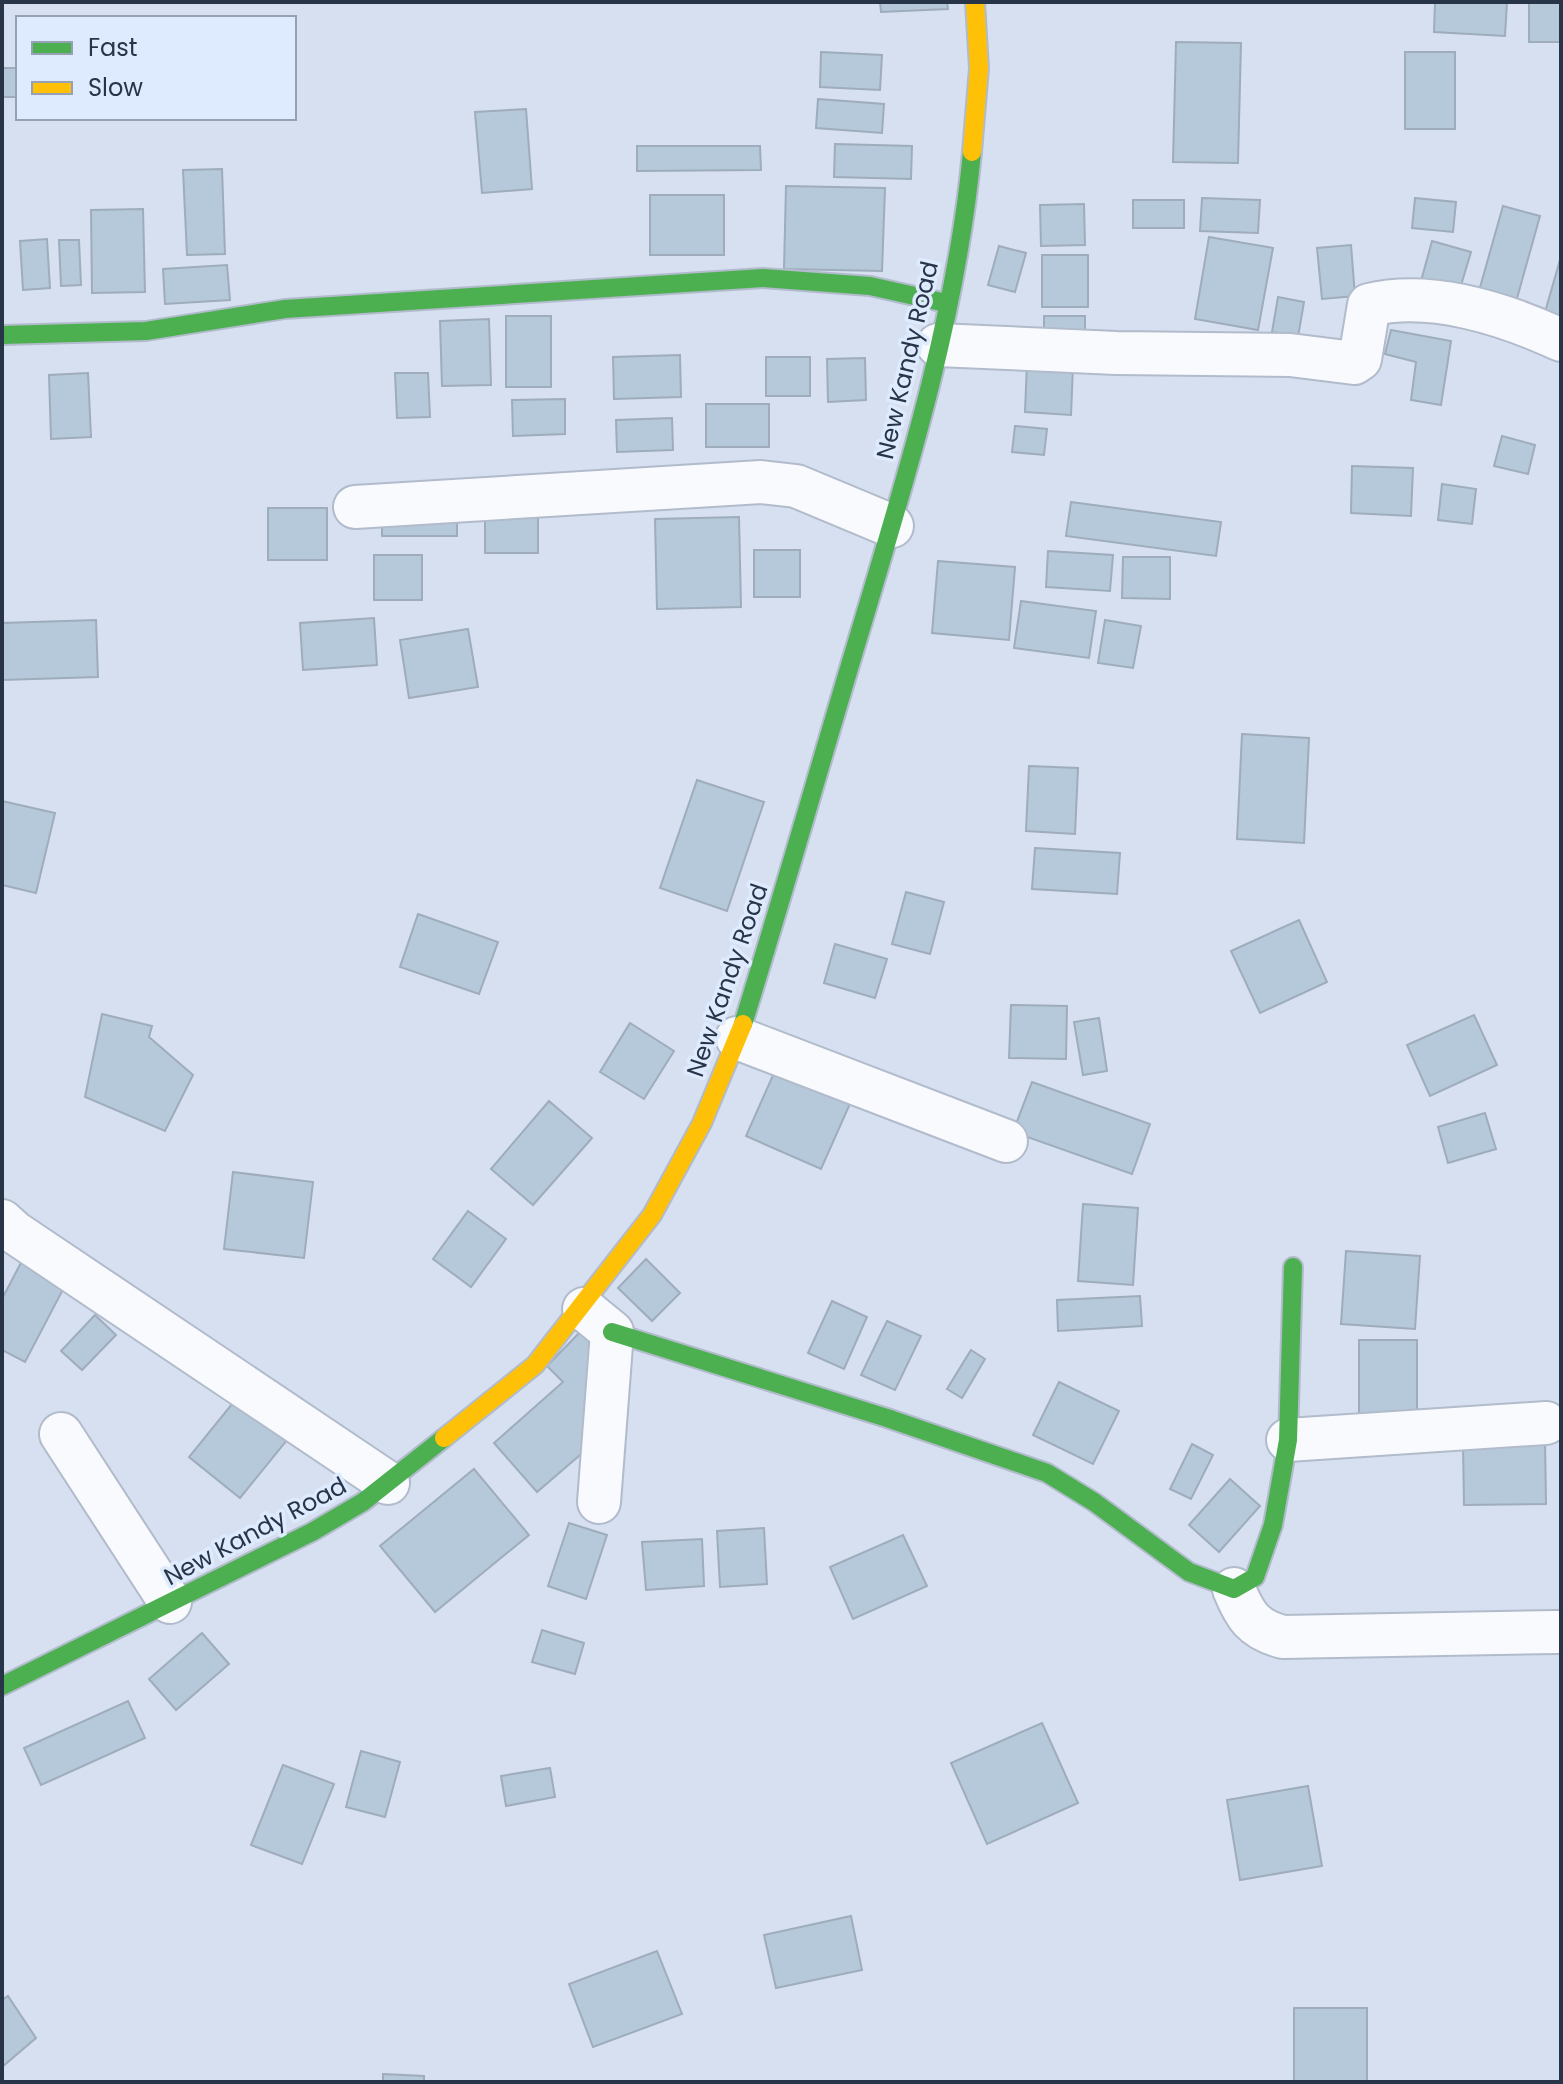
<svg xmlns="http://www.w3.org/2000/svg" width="1563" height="2084" font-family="Poppins,sans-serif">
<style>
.building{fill:#b6c9da;stroke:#9eacbb;stroke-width:2}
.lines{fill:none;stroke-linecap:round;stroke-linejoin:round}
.street-casing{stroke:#b1bbcb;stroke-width:46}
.fast-casing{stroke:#b1bbcb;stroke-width:22}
.slow-casing{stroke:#b1bbcb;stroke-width:22}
.street{stroke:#f9fafd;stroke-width:42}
.fast{stroke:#4caf50;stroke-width:18}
.slow{stroke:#ffc107;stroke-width:18}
.labels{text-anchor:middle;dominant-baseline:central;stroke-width:7;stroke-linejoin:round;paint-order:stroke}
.street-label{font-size:24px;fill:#283447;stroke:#deeafe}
</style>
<rect width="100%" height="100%" fill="#d6e0f0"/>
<g class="building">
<polygon points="880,2 947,2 948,9 881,12"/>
<polygon points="1435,2 1507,2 1505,36 1434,32"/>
<rect x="1529" y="2" width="32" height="40"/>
<polygon points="1176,42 1241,43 1238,163 1173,162"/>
<polygon points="821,52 882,55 880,90 820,87"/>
<rect x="1405" y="52" width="50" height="77"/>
<rect x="2" y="68" width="16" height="29"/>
<polygon points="818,99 884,104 882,133 816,128"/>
<polygon points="526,109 532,189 482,193 475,112"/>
<polygon points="835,144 912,146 911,179 834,177"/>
<polygon points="637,146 760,146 761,170 637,171"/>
<polygon points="222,169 225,254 187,255 183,170"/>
<polygon points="786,186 885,188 882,271 784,269"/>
<rect x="650" y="195" width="74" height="60"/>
<polygon points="1202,198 1260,200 1258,233 1200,231"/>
<polygon points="1415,198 1456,202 1453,232 1412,228"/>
<rect x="1133" y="200" width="51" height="28"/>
<polygon points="1084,204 1085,245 1041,246 1040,205"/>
<polygon points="1503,206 1540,216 1514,309 1477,298"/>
<polygon points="143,209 145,292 92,293 91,210"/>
<polygon points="1209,237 1273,248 1258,330 1195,319"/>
<polygon points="47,239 50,288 23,290 20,241"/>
<polygon points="59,240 79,240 81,285 61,286"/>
<polygon points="1432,241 1471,252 1456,302 1418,292"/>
<polygon points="1351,245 1355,296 1322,299 1317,248"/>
<polygon points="999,246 1026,253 1015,292 988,285"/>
<rect x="1042" y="255" width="46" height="52"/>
<polygon points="1560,260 1561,260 1561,316 1545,312"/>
<polygon points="227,265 230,300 165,304 163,269"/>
<polygon points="1278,297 1304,302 1298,337 1272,332"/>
<rect x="506" y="316" width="45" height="71"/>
<rect x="1044" y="316" width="41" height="23"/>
<polygon points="489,319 491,385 442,386 440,321"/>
<polygon points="1391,330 1451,341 1441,405 1411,400 1416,362 1385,354"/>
<polygon points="680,355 681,397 614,399 613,357"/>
<rect x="766" y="357" width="44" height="39"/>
<polygon points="865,358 866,400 828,402 827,359"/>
<polygon points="1027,363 1073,366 1071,415 1025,412"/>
<polygon points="88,373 91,437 51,439 49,375"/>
<polygon points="395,373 428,373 430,417 397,418"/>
<polygon points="565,399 565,434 513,436 512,400"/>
<rect x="706" y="404" width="63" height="43"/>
<polygon points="672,418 673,450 617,452 616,420"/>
<polygon points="1015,426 1047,429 1044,455 1012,452"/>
<polygon points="1502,436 1535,445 1528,474 1494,466"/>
<polygon points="1352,466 1413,468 1411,516 1351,513"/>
<polygon points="1442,484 1476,489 1472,524 1438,520"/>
<polygon points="1071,502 1221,522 1216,556 1066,536"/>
<rect x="382" y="503" width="75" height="33"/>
<rect x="485" y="505" width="53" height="48"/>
<rect x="268" y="508" width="59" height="52"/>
<polygon points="739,517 741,607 657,609 655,519"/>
<rect x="754" y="550" width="46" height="47"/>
<polygon points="1048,551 1113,555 1110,591 1046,587"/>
<rect x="374" y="555" width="48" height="45"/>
<polygon points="1123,557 1170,557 1170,599 1122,598"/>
<polygon points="938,561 1015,567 1009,640 932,633"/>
<polygon points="1021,601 1096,611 1089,658 1014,648"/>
<polygon points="374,618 377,665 303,670 300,623"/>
<polygon points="96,620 98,677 2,680 2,623"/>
<polygon points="1105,620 1141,626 1133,668 1098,663"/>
<polygon points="468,629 478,687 409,698 400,640"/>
<polygon points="1242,734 1309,738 1304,843 1237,839"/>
<polygon points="1029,766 1078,768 1075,834 1026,831"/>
<polygon points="697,780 764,802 727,911 660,888"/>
<polygon points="2,801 55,813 36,893 2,885"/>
<polygon points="1035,848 1120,853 1117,894 1032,889"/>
<polygon points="906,892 944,902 930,954 892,944"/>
<polygon points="418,914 498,942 479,994 400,967"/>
<polygon points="1299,920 1327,982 1260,1013 1231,951"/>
<polygon points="835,944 887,959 875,998 824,983"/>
<polygon points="1011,1005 1067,1006 1066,1059 1009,1058"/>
<polygon points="102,1014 152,1026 149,1037 193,1075 165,1131 85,1097"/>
<polygon points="1474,1015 1497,1065 1430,1096 1407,1045"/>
<polygon points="1099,1018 1107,1071 1083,1075 1074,1022"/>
<polygon points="630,1023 674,1051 644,1099 600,1072"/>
<polygon points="778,1064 853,1097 821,1169 746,1136"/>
<polygon points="1032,1082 1150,1124 1132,1174 1013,1132"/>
<polygon points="549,1101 592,1138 533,1205 491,1169"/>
<polygon points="1485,1113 1496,1149 1448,1163 1438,1127"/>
<polygon points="233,1172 313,1182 304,1258 224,1249"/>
<polygon points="1083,1204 1138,1208 1133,1285 1078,1281"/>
<polygon points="468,1211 506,1239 471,1287 433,1259"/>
<polygon points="1346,1251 1420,1256 1415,1329 1341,1324"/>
<polygon points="25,1255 69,1278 25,1362 2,1350 2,1299"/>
<polygon points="646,1259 680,1293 652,1321 618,1288"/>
<polygon points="1140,1296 1142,1326 1058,1331 1057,1300"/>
<polygon points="832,1301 867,1317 844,1369 808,1353"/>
<polygon points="95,1315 116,1335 82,1370 61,1351"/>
<polygon points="887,1321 921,1336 895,1390 861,1375"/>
<polygon points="583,1329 625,1370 623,1418 537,1492 494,1443 563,1382 547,1366"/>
<rect x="1359" y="1340" width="58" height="74"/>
<polygon points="971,1350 985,1359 962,1398 947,1389"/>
<polygon points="1059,1382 1119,1411 1093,1464 1033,1435"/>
<polygon points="245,1388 296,1429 240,1498 189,1457"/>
<polygon points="1545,1441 1546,1504 1464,1505 1463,1442"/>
<polygon points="1192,1444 1213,1455 1191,1499 1170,1489"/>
<polygon points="474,1469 529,1535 435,1612 380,1546"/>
<polygon points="1230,1479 1260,1506 1219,1552 1189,1525"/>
<polygon points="569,1523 607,1535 586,1599 548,1586"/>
<polygon points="764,1528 767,1584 720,1587 717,1531"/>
<polygon points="903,1535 927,1586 853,1619 830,1567"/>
<polygon points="702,1539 704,1586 646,1590 642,1542"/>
<polygon points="542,1630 584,1643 575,1674 532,1662"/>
<polygon points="202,1633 229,1664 176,1710 149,1679"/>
<polygon points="128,1701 145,1738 41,1785 24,1748"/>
<polygon points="1042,1723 1078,1803 987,1844 951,1763"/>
<polygon points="361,1751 400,1762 385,1817 346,1807"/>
<polygon points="283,1765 334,1784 302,1864 251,1845"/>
<polygon points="550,1768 555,1797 506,1806 501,1776"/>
<polygon points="1308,1786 1322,1866 1240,1880 1227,1800"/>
<polygon points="851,1916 862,1970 776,1988 764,1935"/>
<polygon points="657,1951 682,2014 593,2047 569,1984"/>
<polygon points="8,1996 36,2038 2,2067 2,2000"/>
<rect x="1294" y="2008" width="73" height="74"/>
<polygon points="383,2074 424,2076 424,2082 383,2082"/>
</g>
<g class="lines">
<g class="street-casing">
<g id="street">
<path d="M938 345 1116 353 1290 355 1354 363 1360 359 1369 305C1431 290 1505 314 1561 340"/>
<polyline points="355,507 761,482 796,486 892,526"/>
<polyline points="737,1038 1006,1141"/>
<polyline points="2,1221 14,1232 388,1483"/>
<polyline points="584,1309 612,1332 599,1502"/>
<polyline points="61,1434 170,1602"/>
<polyline points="1288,1440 1546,1423"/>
<path d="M1234 1589C1245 1616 1253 1629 1283 1637L1557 1632"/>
</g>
</g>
<g class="fast-casing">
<g id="fast">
<polyline points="2,335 146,331 285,309 763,278 870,286 946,303"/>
<path d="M743 1024C783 895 820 765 859 635 906 478 957 315 972 152"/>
<polyline points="612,1332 887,1418 1047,1473 1094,1502 1189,1572 1234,1589 1255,1577 1273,1525 1288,1440 1293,1267"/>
<polyline points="2,1686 312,1532 363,1502 444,1438"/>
</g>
</g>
<g class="slow-casing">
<g id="slow">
<polyline points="972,152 979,68 975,2"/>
<polyline points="444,1438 535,1365 652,1215 702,1123 743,1024"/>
</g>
</g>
<use href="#street" class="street"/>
<use href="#fast" class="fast"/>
<use href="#slow" class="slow"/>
</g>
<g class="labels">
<g class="street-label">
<text transform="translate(907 360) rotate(-77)">New Kandy Road</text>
<text transform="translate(727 980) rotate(-71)">New Kandy Road</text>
<text transform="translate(255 1531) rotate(-28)">New Kandy Road</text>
</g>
</g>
<rect width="1563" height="2084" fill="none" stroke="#283447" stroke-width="8"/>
<rect x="16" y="16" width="280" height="104" fill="#deeafe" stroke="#95a1b5" stroke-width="2"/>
<rect x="32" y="42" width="40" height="12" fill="#4caf50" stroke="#95a1b5" stroke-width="2"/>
<text x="88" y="56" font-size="24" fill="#283447">Fast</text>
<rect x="32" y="82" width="40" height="12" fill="#ffc107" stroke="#95a1b5" stroke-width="2"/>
<text x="88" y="96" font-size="24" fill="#283447">Slow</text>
</svg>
